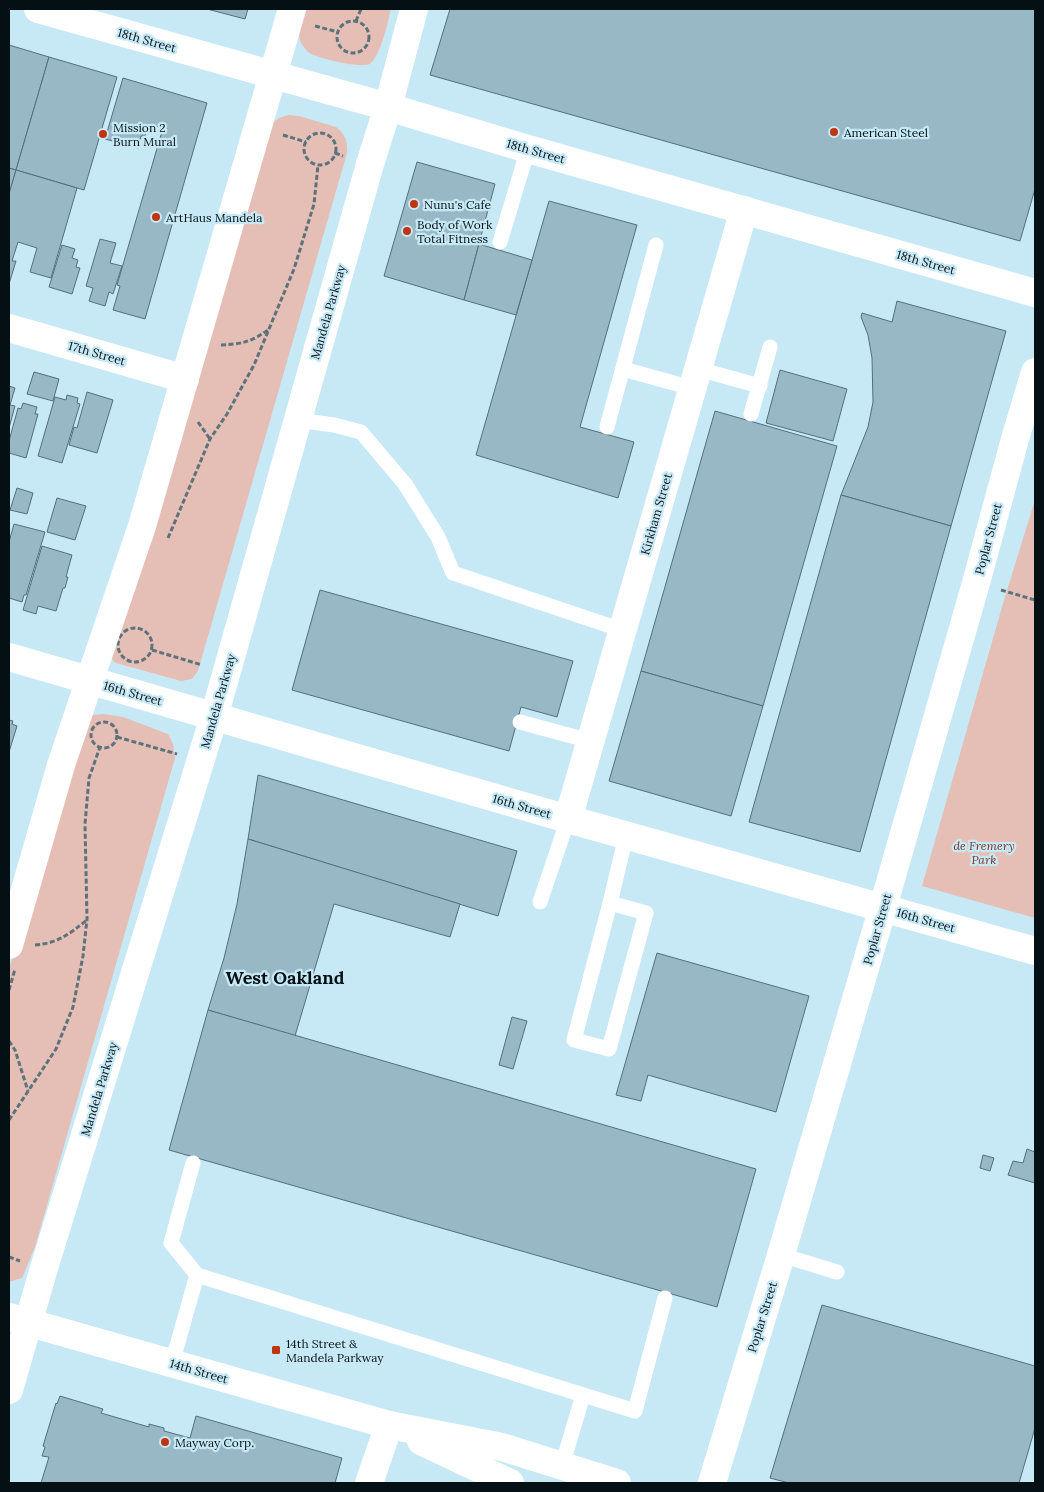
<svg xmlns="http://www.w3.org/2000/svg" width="1044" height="1492" font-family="Lora,serif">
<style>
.green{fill:#e5bfb5}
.building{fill:#98b8c5;stroke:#52707c}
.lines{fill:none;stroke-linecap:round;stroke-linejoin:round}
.path{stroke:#5d727b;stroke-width:3;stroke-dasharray:5 2.5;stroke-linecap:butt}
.lane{stroke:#fff;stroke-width:15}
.street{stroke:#fff;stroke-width:28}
.secondary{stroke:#fff;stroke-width:28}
.poi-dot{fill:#be350f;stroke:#c7e9f6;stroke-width:2}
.labels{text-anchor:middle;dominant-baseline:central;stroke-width:4.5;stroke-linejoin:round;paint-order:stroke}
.street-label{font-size:12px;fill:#051015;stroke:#c7e9f6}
.poi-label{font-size:12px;fill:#051015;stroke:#c7e9f6;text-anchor:start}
.park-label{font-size:12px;font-style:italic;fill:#7c3727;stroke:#c7e9f6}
.district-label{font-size:18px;font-weight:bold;fill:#051015;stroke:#c7e9f6}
</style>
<rect width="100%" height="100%" fill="#c7e9f6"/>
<g class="green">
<path d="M303 9H391C387 24 382 52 371 63 364 70 316 58 308 52 306 50 303 46 301 43 296 32 301 20 303 9Z"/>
<path d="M288 115 299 116 336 127C345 134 348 142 347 153L198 671 192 679 181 681 116 663 113 661 108 651 271 124 279 118Z"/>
<polygon points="1035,500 1035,918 922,886 1004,600"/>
<polygon points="104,714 123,717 168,734 173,744 175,758 35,1247 22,1278 9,1282 9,969 91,715"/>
</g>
<g class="building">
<polygon points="207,9 248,9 245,19"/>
<polygon points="450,9 1035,9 1035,189 1020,241 430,75"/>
<polygon points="9,45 49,57 16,170 9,168"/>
<polygon points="49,57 117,77 84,190 16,170"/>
<polygon points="123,78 207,103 145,319 113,310 120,286 117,285 163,128 149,124 145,136 141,136 138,148 105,139"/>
<polygon points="417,162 495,184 464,300 384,276"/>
<polygon points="9,168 16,170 9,194"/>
<polygon points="16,170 77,188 51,278 30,272 37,248 18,242 12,261 16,261 9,284 9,194"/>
<polygon points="549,201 637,225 580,427 634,442 618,498 476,455"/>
<polygon points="100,239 116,243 110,263 122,266 113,294 109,292 105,306 89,301 93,288 86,286"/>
<polygon points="479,244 532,260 516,315 464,300"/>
<polygon points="62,245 75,249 72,258 78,260 76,267 80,268 72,294 49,287"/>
<polygon points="897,301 1006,331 951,526 841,495 868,427 873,402 872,358 868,335 861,317 862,313 892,322"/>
<polygon points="780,370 847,389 833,441 766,423"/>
<polygon points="34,372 59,379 53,401 27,394"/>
<polygon points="9,386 15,388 10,405 15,406 9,428"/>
<polygon points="87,392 113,400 97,453 69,445 74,427 77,428"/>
<polygon points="67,395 78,398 77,403 80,404 62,463 38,456 55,397 66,400"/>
<polygon points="23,403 37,407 35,414 38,414 26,458 9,453 9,441 18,408 21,409"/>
<polygon points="715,411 837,446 763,706 641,671"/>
<polygon points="17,488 33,493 27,514 10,510"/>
<polygon points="841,495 951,526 860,852 749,822"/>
<polygon points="57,498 86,506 75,540 47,532"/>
<polygon points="14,524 45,532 26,595 24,595 22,602 9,598 9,542"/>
<polygon points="42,546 72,555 66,577 68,577 65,588 63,588 56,611 38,606 36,614 23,610"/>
<polygon points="320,590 573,661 557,717 521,707 509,751 292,690"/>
<polygon points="641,671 763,706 731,816 609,781"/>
<polygon points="9,720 13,721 12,724 17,726 9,752"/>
<polygon points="258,775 517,851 498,916 248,839"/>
<polygon points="248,839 460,904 450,937 334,904 295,1036 208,1010 224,958 237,904"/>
<polygon points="657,953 809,996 776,1112 648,1075 641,1101 616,1095"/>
<polygon points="208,1010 756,1169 717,1307 169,1150"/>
<polygon points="512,1017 527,1021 513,1069 499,1065"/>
<polygon points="1027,1149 1035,1152 1035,1183 1008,1175 1013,1161 1023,1163"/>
<polygon points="983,1155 994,1158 990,1171 980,1168"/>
<polygon points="822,1305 1035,1366 1035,1428 1019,1483 789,1483 770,1478"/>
<polygon points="60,1396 103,1409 101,1413 149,1427 149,1424 164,1428 164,1431 190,1438 196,1416 342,1458 335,1483 41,1483 49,1457 42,1456 45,1447 43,1446 56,1403 57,1404"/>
</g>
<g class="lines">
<g class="path">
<polyline points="356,21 361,9"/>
<circle cx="353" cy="37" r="16"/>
<polyline points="315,26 338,32"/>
<circle cx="320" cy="149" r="16"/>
<polyline points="283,135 306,142"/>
<polyline points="335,153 343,156"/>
<path d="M221 345C242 344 251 342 268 330"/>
<polyline points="198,422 210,439"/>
<polyline points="168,538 210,439 227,414 254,365 294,269 314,204 318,165"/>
<polyline points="1001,590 1035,600"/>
<circle cx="135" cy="645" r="17"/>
<polyline points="152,650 202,665"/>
<circle cx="104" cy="735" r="13"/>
<polyline points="117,737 177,754"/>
<path d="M35 945C59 943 69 934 87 920"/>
<polyline points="9,990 15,969"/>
<polyline points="9,1041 15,1050 28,1091"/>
<polyline points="9,1120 56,1049 73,1007 83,956 87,919 85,824 89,778 100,747"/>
<polyline points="9,1257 20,1261"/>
</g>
<g class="lane">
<polyline points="500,242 528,149"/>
<polyline points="623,369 692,388"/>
<polyline points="698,369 760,386"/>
<polyline points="751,414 770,347"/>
<polyline points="297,420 334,425 361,432 405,484 438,537 453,573 622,630"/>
<polyline points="607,427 656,245"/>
<polyline points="520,722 590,741"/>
<polyline points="540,902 568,819"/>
<polyline points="610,903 574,1040 609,1049 646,913 610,903 626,836"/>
<polyline points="193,1163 171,1243 197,1275 635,1411 665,1298"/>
<polyline points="781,1255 837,1272"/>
<polyline points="172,1363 197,1275"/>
<polyline points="562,1466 583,1395"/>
</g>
<g class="street">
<polyline points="9,328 185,379"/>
<polyline points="9,657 568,819 1035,951"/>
<polyline points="568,819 744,210"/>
<polyline points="369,1483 389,1425"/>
<polyline points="712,1483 781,1255 883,907 976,583 1015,439 1035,372"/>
</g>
<g class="secondary">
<polyline points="38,9 388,107 528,149 1035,293"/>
<polyline points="9,945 61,765 142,526 292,9"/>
<polyline points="9,1317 389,1425 502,1447 617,1483"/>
<polyline points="9,1390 44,1268 214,717 370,164 388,107 414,9"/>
<polyline points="421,1441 510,1483"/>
</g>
</g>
<g class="poi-dot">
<circle cx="834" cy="132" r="5"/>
<circle cx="103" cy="134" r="5"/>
<circle cx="414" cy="204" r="5"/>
<circle cx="156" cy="217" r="5"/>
<circle cx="407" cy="231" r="5"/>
<rect x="271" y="1345" width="10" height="10" rx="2.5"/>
<circle cx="165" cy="1442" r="5"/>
</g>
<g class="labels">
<g class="street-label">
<text transform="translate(147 40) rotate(16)">18th Street</text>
<text transform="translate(536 151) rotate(16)">18th Street</text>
<text transform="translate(926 262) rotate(16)">18th Street</text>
<text transform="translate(328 312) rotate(-74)">Mandela Parkway</text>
<text transform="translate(97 353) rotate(16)">17th Street</text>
<text transform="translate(656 514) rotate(-74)">Kirkham Street</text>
<text transform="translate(988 539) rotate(-75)">Poplar Street</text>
<text transform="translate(133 693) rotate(16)">16th Street</text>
<text transform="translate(218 701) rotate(-74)">Mandela Parkway</text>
<text transform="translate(522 806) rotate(16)">16th Street</text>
<text transform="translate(926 920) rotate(16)">16th Street</text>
<text transform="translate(877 929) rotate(-74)">Poplar Street</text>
<text transform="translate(99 1089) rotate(-73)">Mandela Parkway</text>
<text transform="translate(762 1317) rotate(-73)">Poplar Street</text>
<text transform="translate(199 1371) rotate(16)">14th Street</text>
</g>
<g class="poi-label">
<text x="113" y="127">Mission 2<tspan x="113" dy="14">Burn Mural</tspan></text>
<text x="844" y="132">American Steel</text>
<text x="424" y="204">Nunu's Cafe</text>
<text x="166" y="217">ArtHaus Mandela</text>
<text x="417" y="224">Body of Work<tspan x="417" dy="14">Total Fitness</tspan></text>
<text x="286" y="1343">14th Street &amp;<tspan x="286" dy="14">Mandela Parkway</tspan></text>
<text x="175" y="1442">Mayway Corp.</text>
</g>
<g class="park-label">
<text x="984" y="845">de Fremery<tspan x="984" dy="14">Park</tspan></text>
</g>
<g class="district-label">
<text x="285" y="977">West Oakland</text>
</g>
</g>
<rect width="1044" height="1492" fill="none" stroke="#051015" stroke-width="20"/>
</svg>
